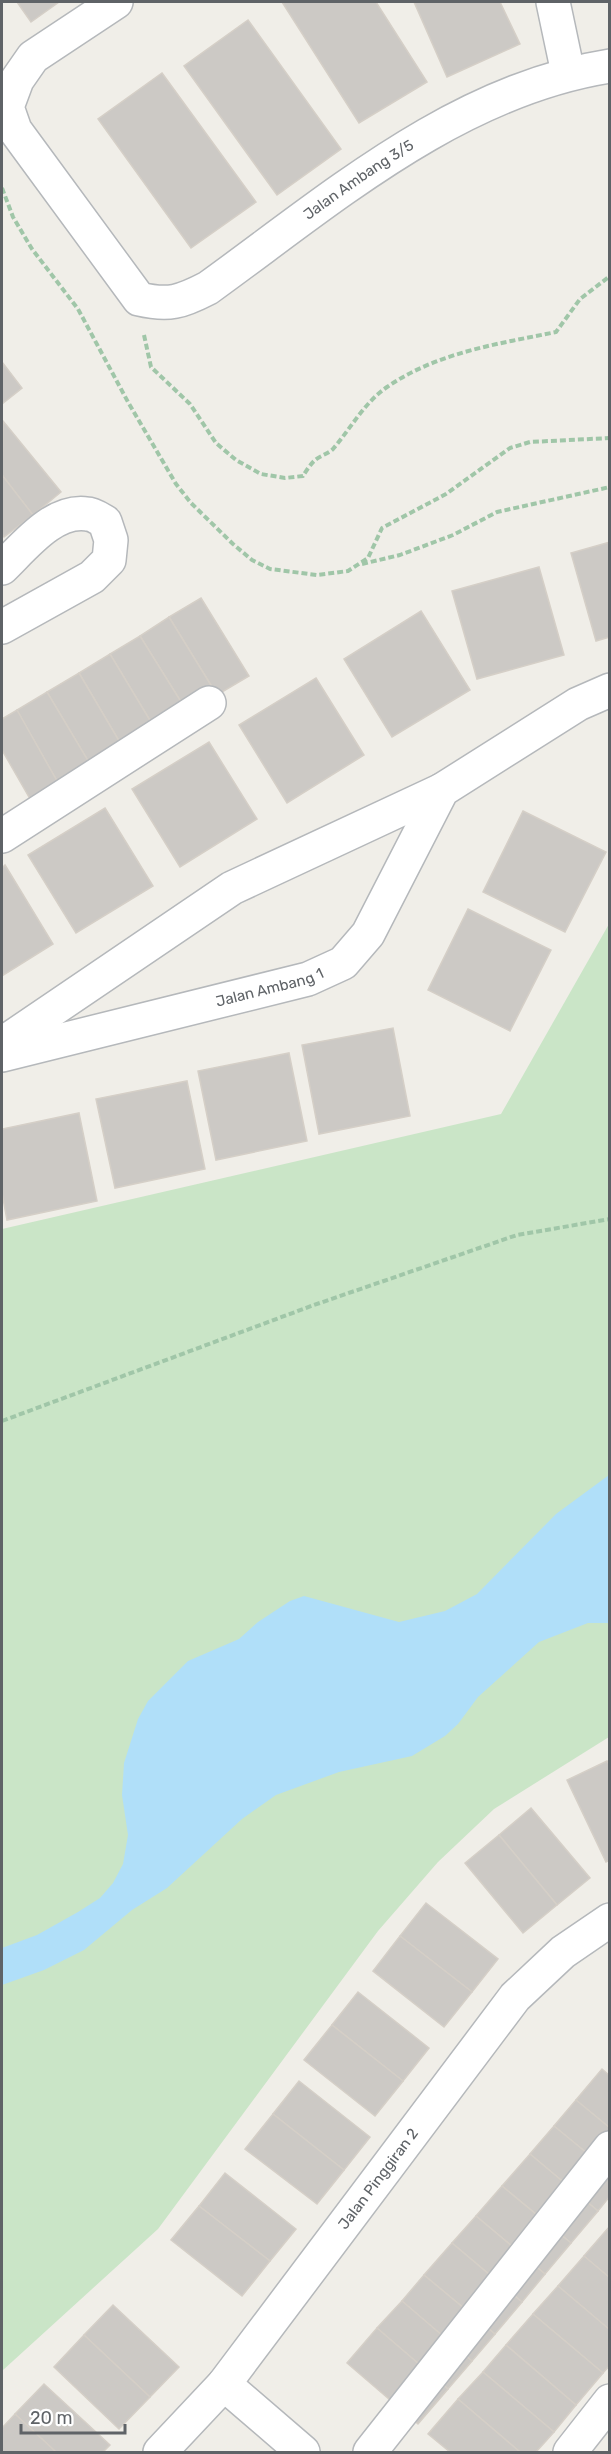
<svg xmlns="http://www.w3.org/2000/svg" width="611" height="2454" font-family="Rubik,sans-serif">
<style>
.green{fill:#cae5c7}
.water{fill:#b0dff9}
.building{fill:#ccc9c5;stroke:#d5cfc7;stroke-width:1.5}
.lines{fill:none;stroke-linecap:round;stroke-linejoin:round}
.minor-casing{stroke:#b5b8bb;stroke-width:36}
.path{stroke:#a0c6a8;stroke-width:4;stroke-dasharray:6 3;stroke-linecap:butt}
.minor{stroke:#fff;stroke-width:33}
.labels{text-anchor:middle;dominant-baseline:central;stroke-width:6;stroke-linejoin:round;paint-order:stroke}
.street-label{font-size:15px;fill:#5f6367;stroke:#fff}
</style>
<rect width="100%" height="100%" fill="#f0eee8"/>
<polygon class="green" points="609,924 609,1737 494,1809 438,1862 378,1931 158,2229 2,2371 2,1229 501,1114"/>
<polygon class="water" points="609,1475 609,1623 588,1623 539,1642 478,1697 458,1724 445,1736 412,1756 339,1772 276,1795 242,1819 167,1888 132,1910 84,1950 44,1970 2,1985 2,1948 37,1935 78,1912 100,1898 113,1883 123,1864 128,1835 122,1795 124,1763 138,1719 148,1701 188,1661 239,1639 258,1622 290,1601 304,1596 399,1622 445,1611 477,1594 556,1514"/>
<g class="building">
<polygon points="17,2 59,2 31,22"/>
<polygon points="282,2 376,2 427,82 359,123"/>
<polygon points="414,2 500,2 520,44 447,77"/>
<polygon points="248,20 341,149 277,195 184,66"/>
<polygon points="162,73 256,202 191,248 98,119"/>
<polygon points="2,362 22,388 2,404"/>
<polygon points="3,421 61,492 33,515 2,475"/>
<polygon points="2,475 33,515 4,537 2,534"/>
<polygon points="610,542 610,637 596,641 571,553"/>
<polygon points="539,567 564,655 477,679 452,591"/>
<polygon points="201,598 249,676 217,695 169,617"/>
<polygon points="421,611 470,690 392,737 344,659"/>
<polygon points="169,617 217,695 188,713 140,636"/>
<polygon points="140,636 188,713 157,732 110,654"/>
<polygon points="110,654 157,732 125,751 79,673"/>
<polygon points="79,673 125,751 93,769 47,692"/>
<polygon points="316,678 364,755 287,803 239,725"/>
<polygon points="47,692 93,769 61,788 17,710"/>
<polygon points="17,710 61,788 33,804 2,750 2,719"/>
<polygon points="209,742 257,819 180,867 132,789"/>
<polygon points="105,808 153,886 76,933 28,855"/>
<polygon points="523,811 606,852 565,932 483,892"/>
<polygon points="5,865 53,944 2,976 2,868"/>
<polygon points="468,909 551,950 510,1031 428,990"/>
<polygon points="393,1028 410,1116 319,1134 302,1045"/>
<polygon points="289,1053 307,1141 216,1160 198,1071"/>
<polygon points="187,1081 205,1169 115,1188 96,1099"/>
<polygon points="79,1113 97,1201 7,1220 2,1193 2,1129"/>
<polygon points="607,1761 610,1766 610,1860 606,1862 567,1780"/>
<polygon points="531,1808 590,1878 557,1905 499,1835"/>
<polygon points="499,1835 557,1905 523,1933 465,1863"/>
<polygon points="426,1903 498,1959 472,1992 400,1936"/>
<polygon points="400,1936 472,1992 444,2027 373,1971"/>
<polygon points="358,1992 429,2048 403,2081 332,2025"/>
<polygon points="332,2025 403,2081 375,2116 304,2060"/>
<polygon points="602,2069 610,2076 610,2128 576,2100"/>
<polygon points="299,2081 370,2137 344,2170 273,2114"/>
<polygon points="576,2100 610,2128 610,2172 554,2126"/>
<polygon points="273,2114 344,2170 317,2204 245,2149"/>
<polygon points="554,2126 610,2172 610,2196 598,2211 530,2154"/>
<polygon points="530,2154 598,2211 571,2243 502,2186"/>
<polygon points="225,2173 296,2229 270,2261 199,2206"/>
<polygon points="502,2186 571,2243 545,2274 476,2216"/>
<polygon points="199,2206 270,2261 242,2296 171,2240"/>
<polygon points="476,2216 545,2274 522,2302 452,2243"/>
<polygon points="610,2226 610,2278 584,2256"/>
<polygon points="452,2243 522,2302 495,2334 424,2275"/>
<polygon points="584,2256 610,2278 610,2330 558,2286"/>
<polygon points="424,2275 495,2334 472,2361 402,2301"/>
<polygon points="558,2286 610,2330 610,2365 603,2373 533,2314"/>
<polygon points="402,2301 472,2361 448,2389 377,2328"/>
<polygon points="113,2305 179,2367 150,2397 84,2335"/>
<polygon points="533,2314 603,2373 576,2405 506,2345"/>
<polygon points="377,2328 448,2389 418,2424 347,2363"/>
<polygon points="84,2335 150,2397 119,2429 54,2367"/>
<polygon points="506,2345 576,2405 554,2432 483,2372"/>
<polygon points="483,2372 554,2432 536,2452 520,2452 458,2399"/>
<polygon points="44,2384 110,2445 103,2452 56,2452 15,2414"/>
<polygon points="458,2399 520,2452 450,2452 428,2434"/>
<polygon points="15,2414 56,2452 2,2452 2,2428"/>
</g>
<g class="lines">
<g class="minor-casing">
<g id="minor">
<path id="s1" d="M116 2 33 57 17 80 7 107 15 130 139 299C169 306 181 302 208 288 330 200 456 90 610 66"/>
<polyline points="553,2 568,73"/>
<path d="M2 568C24 547 53 509 87 514 93 514 100 519 105 522L111 540 109 560 92 577 2 627"/>
<polyline points="2,836 209,703"/>
<polyline points="2,1044 232,888 442,790"/>
<path id="s2" d="M2 1055 308 979 343 963 368 934 442 790 578 704 610 690"/>
<polyline points="224,2384 303,2452"/>
<path id="s3" d="M160 2452 224 2384 515 1997 563 1952 610 1920"/>
<polyline points="370,2452 610,2148"/>
<polyline points="570,2452 610,2401"/>
</g>
</g>
<g class="path">
<polyline points="2,188 13,217 32,249 78,309 128,402 176,484 191,503 233,544 252,560 270,569 317,575 348,571 368,558 382,528 446,494 510,448 530,442 610,438"/>
<path d="M144 335 151 367 190 404 216 443 236 460 261 474 285 478 303 476C306 471 310 465 314 461 319 456 328 454 333 449 351 428 364 403 387 387 438 352 498 344 556 332L580 299 610 276"/>
<polyline points="362,564 400,555 453,535 497,512 610,487"/>
<polyline points="2,1421 314,1305 517,1235 610,1219"/>
</g>
<use href="#minor" class="minor"/>
</g>
<g class="labels">
<g class="street-label">
<text stroke="none"><textPath href="#s1" startOffset="648">Jalan Ambang 3/5</textPath></text>
<text stroke="none"><textPath href="#s2" startOffset="276">Jalan Ambang 1</textPath></text>
<text stroke="none"><textPath href="#s3" startOffset="350">Jalan Pinggiran 2</textPath></text>
</g>
</g>
<rect width="611" height="2454" fill="none" stroke="#5f6367" stroke-width="6"/>
<path d="M21 2424v9h104v-9" fill="none" stroke="#5f6367" stroke-width="3"/>
<text x="30" y="2424" font-size="18" fill="#5f6367" stroke="#ffffff" stroke-width="4.5" paint-order="stroke">20 m</text>
</svg>
